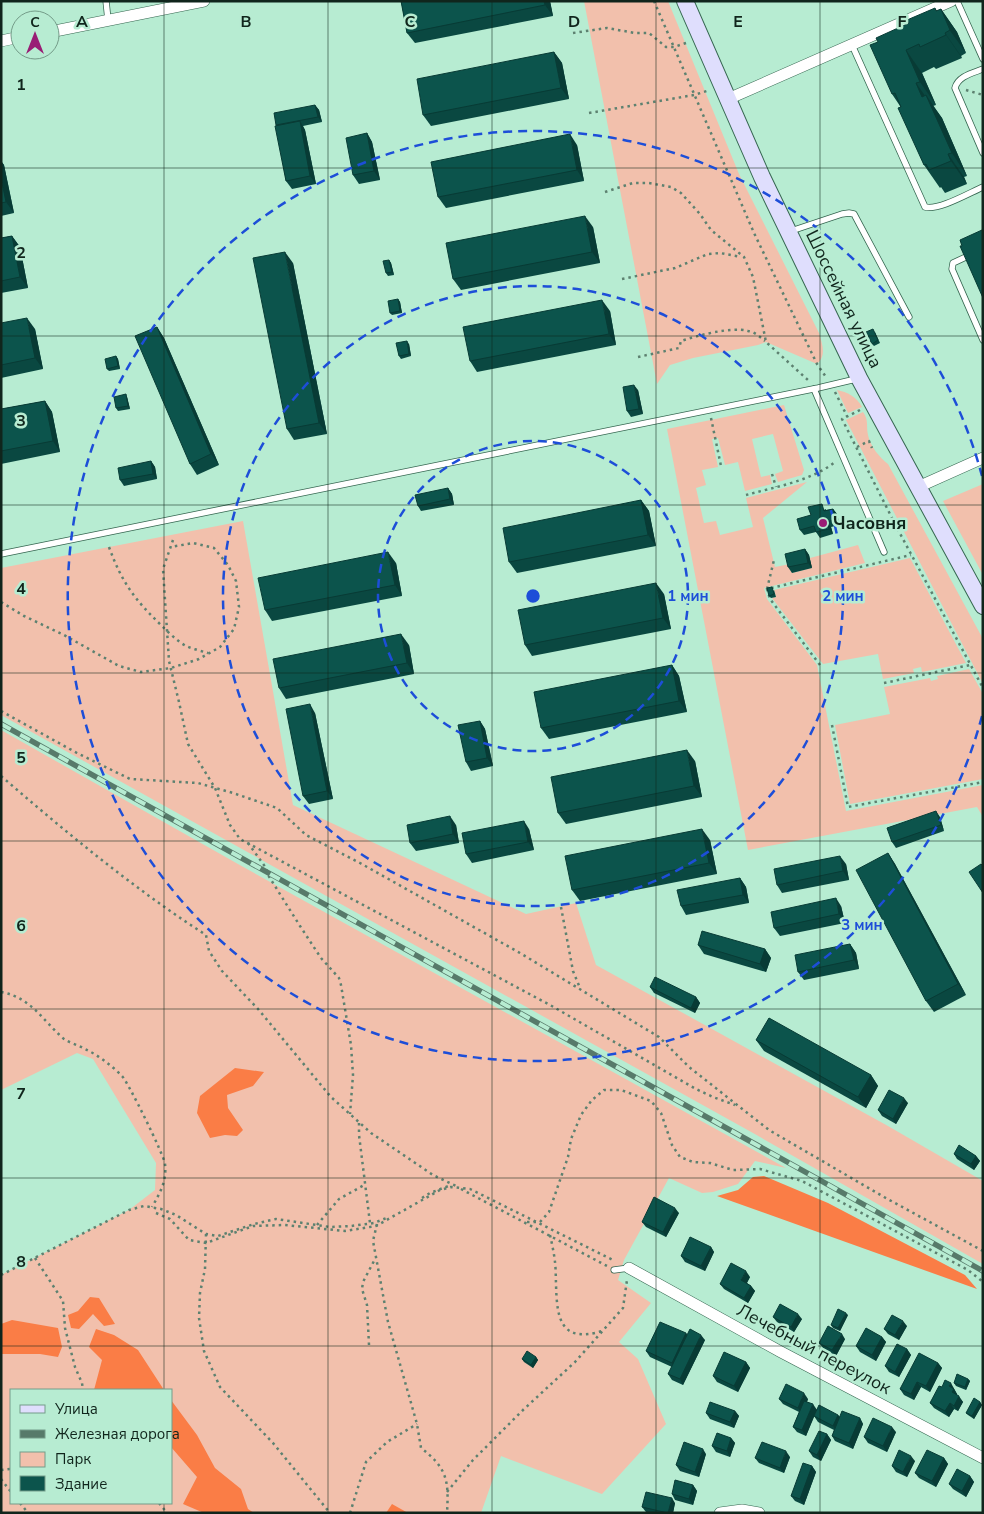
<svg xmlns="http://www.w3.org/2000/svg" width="984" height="1514" font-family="'Nunito Sans',sans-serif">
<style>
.green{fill:#f2c0ac;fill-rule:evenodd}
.forest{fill:#fa7d46}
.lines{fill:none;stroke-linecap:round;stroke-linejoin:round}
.service-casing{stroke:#356650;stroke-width:7}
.minor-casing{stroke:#356650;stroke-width:12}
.secondary-casing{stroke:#356650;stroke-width:18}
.path{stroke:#5d8170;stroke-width:2.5;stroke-dasharray:2.5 4;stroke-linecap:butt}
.service{stroke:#fff;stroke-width:5.5}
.minor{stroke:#fff;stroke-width:11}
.secondary{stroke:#dfdefd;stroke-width:16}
.rail-casing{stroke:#577a6a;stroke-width:5.5}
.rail{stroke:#b7ecd2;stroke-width:4;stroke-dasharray:11;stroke-linecap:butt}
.wall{fill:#0a4841}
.shaded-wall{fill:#083b35}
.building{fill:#0c544c;stroke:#083b35}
.grid{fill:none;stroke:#10251c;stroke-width:1;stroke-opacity:0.55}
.ring{fill:none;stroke:#1d4ed8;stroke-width:2.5;stroke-dasharray:9 6}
.poi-dot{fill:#991d75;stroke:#b7ecd2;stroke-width:2}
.labels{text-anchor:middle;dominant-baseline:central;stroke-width:5;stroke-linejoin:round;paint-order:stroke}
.street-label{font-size:18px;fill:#10251c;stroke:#b7ecd2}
.poi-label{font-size:18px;font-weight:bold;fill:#10251c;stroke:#b7ecd2;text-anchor:start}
.grid-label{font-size:16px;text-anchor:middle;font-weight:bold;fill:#10251c;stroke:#b7ecd2;stroke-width:5;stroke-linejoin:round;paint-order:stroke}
.centre{fill:#1d4ed8;stroke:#b7ecd2;stroke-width:2.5}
.ring-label{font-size:15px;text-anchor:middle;font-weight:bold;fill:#1d4ed8;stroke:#b7ecd2;stroke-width:5;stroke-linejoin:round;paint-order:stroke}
</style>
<rect width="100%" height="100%" fill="#b7ecd2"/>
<g class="green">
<path d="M584 1H668L739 174 819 333C822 344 827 355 817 364L766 342 758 345 693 358 670 365 657 384Z"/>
<path d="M837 390C847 392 857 397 862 407L848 413Z"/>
<polygon points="784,405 804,470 802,475 778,482 775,474 783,471 773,434 752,439 761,477 770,475 772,484 745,491 738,462 725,465 718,438 712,439 718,467 702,470 706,485 696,488 704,523 716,521 720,535 753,527 746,498 807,482 763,518 775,567 790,564 792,573 811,568 810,558 858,545 865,563 764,588 767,599 817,665 846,811 983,785 983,817 977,807 748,850 667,429"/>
<path d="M863 412C869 420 866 426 868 435 870 446 880 458 888 464L983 639V684L846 420Z"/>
<polygon points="983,484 983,575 943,501"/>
<polygon points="243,521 293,805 526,914 576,903 596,965 888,1126 983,1181 983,1264 753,1133 1,715 1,568"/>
<polygon points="910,558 966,663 922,672 921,667 913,669 914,673 883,679 878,654 823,664 772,598 776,597 774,590"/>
<polygon points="969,669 983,694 983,779 850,804 835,725 890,714 884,687 930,678 931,681 938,679 937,676"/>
<path d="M1 730 238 864 786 1168 755 1161 738 1184 713 1192 702 1193 669 1178 624 1260 618 1280 651 1303 619 1342 638 1359 666 1424 602 1494 501 1456 481 1513H1V1275L129 1210 155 1190 156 1163 93 1059 77 1053 1 1090ZM11 1390H171V1503H11Z"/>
</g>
<g class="forest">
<polygon points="235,1068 264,1072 253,1086 227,1095 228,1108 243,1130 237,1136 225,1135 210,1138 197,1113 200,1096"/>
<polygon points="764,1176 828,1203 965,1275 977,1289 717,1196 738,1190 753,1177"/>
<polygon points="90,1297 99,1298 115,1324 104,1326 93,1314 79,1329 71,1328 68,1315 78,1311"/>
<polygon points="12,1320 58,1328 62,1347 58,1357 40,1354 1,1354 1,1324"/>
<polygon points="96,1329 114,1335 138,1350 164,1390 94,1390 102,1360 89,1347"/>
<polygon points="171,1400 197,1435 215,1468 241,1489 248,1509 254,1513 204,1513 183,1504 197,1477 171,1447"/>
<polygon points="392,1504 408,1513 386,1513"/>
</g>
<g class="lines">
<g class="service-casing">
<g id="service">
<polyline points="106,1 108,20"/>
<polyline points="957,1 983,59"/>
<path d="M852 45 925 207C938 211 969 193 983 187"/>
<path d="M983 69C973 73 958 76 955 88L983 153"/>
<polyline points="791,231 842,214 849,213 854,214 909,317"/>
<polyline points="983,249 953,263 952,269 983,340"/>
<polyline points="814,389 884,552"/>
<polyline points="1,554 818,388 856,379"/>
<polyline points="614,1270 629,1268"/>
</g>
</g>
<g class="minor-casing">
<g id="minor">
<polyline points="50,32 204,1"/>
<polyline points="1,41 20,37"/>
<polyline points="728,99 951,1"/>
<polyline points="918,487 983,458"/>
<polyline points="629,1268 781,1352 983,1458"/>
<polyline points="720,1513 742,1510 759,1513"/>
</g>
</g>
<g class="secondary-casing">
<polyline id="secondary" points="685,1 762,177 859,378 983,606"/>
</g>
<g class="path">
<polyline points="654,1 754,233 817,364 826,377"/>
<polyline points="573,33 607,28 635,33 649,33 666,47 674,47 689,42"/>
<polyline points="966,90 983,95"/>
<polyline points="589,113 694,95 710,90"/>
<polyline points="605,192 633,183 649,183 671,187 681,193 700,214 711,230 744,257 753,277 766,342 809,381"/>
<polyline points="622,279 675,268 708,254 720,253 741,257"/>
<polyline points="855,328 867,351 869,365"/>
<path d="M638 357 679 348 681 341C696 336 732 326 748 331 755 332 760 337 765 341"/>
<polyline points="835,392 847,416"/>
<polyline points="860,410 842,419 896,526 983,688"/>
<polyline points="711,418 721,466"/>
<polyline points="857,447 869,441 872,448"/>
<polyline points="772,474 776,487"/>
<path d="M746 495C775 487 811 481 835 462"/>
<polyline points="173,540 163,569 169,661 179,702 188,744 215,788 230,825 240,839 550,1005 696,1089 713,1097 735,1105"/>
<path d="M109 547C122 583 135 600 162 626 169 633 177 641 186 646 193 649 201 651 208 653"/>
<polyline points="767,589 774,560"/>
<polyline points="1,602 24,616 64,635 119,666 141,672 171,668 199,659 220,647 234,629 239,607 236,581 228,565 214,548 193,543 171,547"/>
<polyline points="820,665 770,599 767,589 911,555"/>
<polyline points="884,683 970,665"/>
<polyline points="1,711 77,753 130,779 198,783 233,793 277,808 306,835 360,863 520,953 659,1037 689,1067 769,1130 884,1197 983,1251"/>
<polyline points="832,725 848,807 983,782"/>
<path d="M1 776C67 833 133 888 206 935L209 951 222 971 258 1009 331 1097 371 1133 433 1175 456 1186"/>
<polyline points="248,843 266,868 268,875 300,926 321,958 339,978 341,985 351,1045 353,1075 350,1114"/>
<polyline points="561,907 573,971 580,988"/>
<path d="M1 992C32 998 42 1020 64 1039 70 1043 78 1045 85 1049 98 1055 111 1065 122 1076 128 1082 164 1155 165 1164 167 1181 160 1193 152 1207"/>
<polyline points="359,1123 359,1135 370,1223"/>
<polyline points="461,1189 607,1266"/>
<polyline points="422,1198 430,1193 451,1185"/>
<polyline points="156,1213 170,1219 189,1240 206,1243 253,1226 285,1225 345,1231 376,1226 440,1190 451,1187 470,1189 615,1261"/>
<polyline points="527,1222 540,1222 549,1212 568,1157 571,1139 581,1115 592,1100 604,1090 621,1090 651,1101 661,1113 672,1145 680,1157 693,1162 710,1163 733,1170 760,1169 802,1181 968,1270 983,1282"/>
<path d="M377 1224 373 1241 388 1322 417 1424 421 1448C447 1468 449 1480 447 1513"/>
<polyline points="317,1225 339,1199 366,1184"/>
<polyline points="206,1234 205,1269 200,1293 199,1318 204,1351 220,1387 273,1443 330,1513"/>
<path d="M550 1235C552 1244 554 1253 555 1262 557 1279 554 1310 563 1324 571 1338 590 1335 602 1331"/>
<polyline points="35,1258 63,1301 65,1328 75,1367 82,1383 83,1390"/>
<polyline points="1,1275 129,1210 144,1206 161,1209 176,1215 206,1234 218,1236 254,1224 276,1219 330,1227 351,1226 374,1223 389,1217"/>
<polyline points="369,1345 367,1305 362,1289 363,1282 375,1259"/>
<polyline points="1,1470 11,1469"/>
<polyline points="1,1479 11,1492"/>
<polyline points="447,1492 473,1460 523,1410 575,1362 623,1308 627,1280"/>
<polyline points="20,1503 28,1513"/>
<polyline points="159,1503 167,1513"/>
<polyline points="350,1513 366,1462 387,1442 417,1424"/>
</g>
<use href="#service" class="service"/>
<use href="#minor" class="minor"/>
<use href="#secondary" class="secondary"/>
<g class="rail-casing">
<polyline id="rail" points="1,724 983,1271"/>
</g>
<use href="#rail" class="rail"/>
</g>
<g class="wall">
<polygon points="401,1 550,1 553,16 415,43 407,33"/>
<polygon points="941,9 957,32 966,53 961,56 962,58 936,69 934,67 922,73 936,105 933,106 942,118 967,176 964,177 967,184 945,193 941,187 940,188 924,165 900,106 892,94 878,42"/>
<polygon points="554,52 562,63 569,99 431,126 423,115"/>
<polygon points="315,105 319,110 322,122 303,126 305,130 316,184 292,189 286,181 276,125"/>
<polygon points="367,133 372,142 380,180 359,184 353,175"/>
<polygon points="577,145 584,181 446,208 438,197"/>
<polygon points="1,161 4,165 14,213 1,216"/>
<polygon points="593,227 600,263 461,290 453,279"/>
<polygon points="12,236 20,247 28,288 1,293 1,238"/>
<polygon points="389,260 391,263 394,275 388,276 386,273"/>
<polygon points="293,263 327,434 294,440 287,429"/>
<polygon points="398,299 400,302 402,313 392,315 390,313"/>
<polygon points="610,311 616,345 477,372 470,361"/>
<polygon points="1,323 35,329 43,369 1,378"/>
<polygon points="157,327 164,338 219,465 197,475 190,464"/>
<polygon points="875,332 880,343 874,346 872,344"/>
<polygon points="409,344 411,356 401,359 399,356"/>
<polygon points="116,356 118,359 120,369 109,371 107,369"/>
<polygon points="638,390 643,414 631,417 627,411"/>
<polygon points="127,397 130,409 118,411 116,408"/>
<polygon points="45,401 52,412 60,452 1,464 1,409"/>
<polygon points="151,461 155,467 157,479 124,486 120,480"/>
<polygon points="448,488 452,494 454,505 421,511 418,506"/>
<polygon points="641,500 649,511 656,546 517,573 509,562"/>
<polygon points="826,509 826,510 833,509 837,514 840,525 831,527 833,534 820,538 816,532 804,535 800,530 811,515"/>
<polygon points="805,549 809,555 812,568 792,573 788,567"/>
<polygon points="396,563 402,596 272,621 265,610"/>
<polygon points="774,590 776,597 771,598 769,596"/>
<polygon points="664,594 671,629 532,656 525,645"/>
<polygon points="409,645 414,674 286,699 279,688"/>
<polygon points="672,665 679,676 687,712 549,739 541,728"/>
<polygon points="315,713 333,799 309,804 303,796"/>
<polygon points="480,721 485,729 493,766 471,771 466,762"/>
<polygon points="695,761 702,797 566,824 558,813"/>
<polygon points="940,817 944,831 896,848 892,842"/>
<polygon points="456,825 459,843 416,851 410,843"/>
<polygon points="529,829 534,850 472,863 466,854"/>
<polygon points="710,840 717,874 580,901 572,890"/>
<polygon points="888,853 895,864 966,995 934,1012 926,1001"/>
<polygon points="846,864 849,880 782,893 777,885"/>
<polygon points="740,878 746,887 749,903 686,915 681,906"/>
<polygon points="841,906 845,923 780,936 774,928"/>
<polygon points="850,944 856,953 859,969 804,980 798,972"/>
<polygon points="698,945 765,949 771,958 766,972 704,954"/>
<polygon points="650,987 696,997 700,1003 695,1013 654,993"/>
<polygon points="756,1040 871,1075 878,1086 866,1108 764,1051"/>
<polygon points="908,1103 896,1124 882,1116 878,1110"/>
<polygon points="954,1154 976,1156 980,1161 974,1170 957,1159"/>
<polygon points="679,1213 666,1237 646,1227 642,1222"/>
<polygon points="711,1247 714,1252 705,1271 685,1262 681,1256"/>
<polygon points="750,1277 747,1283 751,1286 755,1291 748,1303 724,1289 720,1284"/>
<polygon points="848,1315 840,1331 833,1328 831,1325"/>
<polygon points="773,1317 802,1319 794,1332 777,1322"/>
<polygon points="907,1326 899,1340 888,1334 884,1329"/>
<polygon points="686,1333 687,1335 705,1340 683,1385 672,1380 668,1374 672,1367 650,1357 646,1351"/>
<polygon points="882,1337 886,1342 876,1361 860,1352 856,1346"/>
<polygon points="845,1339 836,1356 823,1348 819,1343"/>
<polygon points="907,1349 911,1355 899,1377 889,1372 885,1366"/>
<polygon points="536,1357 538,1360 533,1368 524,1362 522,1359"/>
<polygon points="746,1362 750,1368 738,1392 717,1382 713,1376"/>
<polygon points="938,1363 942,1368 930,1392 921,1387 914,1400 904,1395 900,1389"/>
<polygon points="968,1379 970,1381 966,1390 956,1386 954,1383"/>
<polygon points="942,1387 954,1388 954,1389 957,1394 957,1395 963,1402 958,1411 954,1409 949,1417 934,1408 930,1403"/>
<polygon points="779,1399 808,1399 807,1402 817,1410 814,1415 838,1415 840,1417 860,1418 863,1424 853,1449 835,1441 832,1436 834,1430 818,1422 814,1416 806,1436 797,1432 793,1427 799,1412 783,1404"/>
<polygon points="980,1402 982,1405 974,1419 968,1415 966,1413"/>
<polygon points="735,1411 739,1416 734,1428 710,1419 706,1413"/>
<polygon points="896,1432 887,1452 868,1443 864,1437"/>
<polygon points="827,1434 831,1440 821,1461 813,1457 809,1451"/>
<polygon points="731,1438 735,1443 730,1457 716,1452 712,1446"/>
<polygon points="706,1454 699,1477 680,1471 676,1465"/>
<polygon points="790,1457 784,1473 759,1463 755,1458"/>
<polygon points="944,1458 948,1464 936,1487 919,1478 915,1473"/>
<polygon points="915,1461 907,1477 896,1472 892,1466"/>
<polygon points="812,1466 816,1472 804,1505 795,1501 791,1496"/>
<polygon points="970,1476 974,1482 966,1497 953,1489 949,1484"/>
<polygon points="693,1485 697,1491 693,1505 675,1500 672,1494"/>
<polygon points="675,1503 673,1513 649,1513 646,1512 642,1507"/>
</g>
<g class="shaded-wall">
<polygon points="544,1 550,1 553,16 545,5"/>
<polygon points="935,8 950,29 941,9 957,32 966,53 936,11"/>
<polygon points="945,33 961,56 962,58 946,35"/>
<polygon points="906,50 922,73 936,105 920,82"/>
<polygon points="554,52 562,63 569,99 561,88"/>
<polygon points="916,83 928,100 926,95 942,118 967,176 952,153 922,97"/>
<polygon points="315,105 319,110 322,122 318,117"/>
<polygon points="300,121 305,130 316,184 310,176"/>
<polygon points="367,133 372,142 380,180 374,171"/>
<polygon points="570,134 577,145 584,181 577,170"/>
<polygon points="948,154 964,177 967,184 951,161"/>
<polygon points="1,161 4,165 14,213 6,202 1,178"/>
<polygon points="585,216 593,227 600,263 592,252"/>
<polygon points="12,236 20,247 28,288 20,277"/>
<polygon points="285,252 293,263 327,434 319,423"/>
<polygon points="389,260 391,263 394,275 392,272"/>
<polygon points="398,299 400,302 402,313 400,311"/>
<polygon points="602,300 610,311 616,345 609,334"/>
<polygon points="27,318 35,329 43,369 35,358"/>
<polygon points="157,327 164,338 219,465 211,454"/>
<polygon points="407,341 409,344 411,356 409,354"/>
<polygon points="116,356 118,359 120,369 118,366"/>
<polygon points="634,385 638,390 643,414 639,409"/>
<polygon points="126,394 127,397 130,409 128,406"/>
<polygon points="45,401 52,412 60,452 53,441"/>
<polygon points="151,461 155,467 157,479 153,474"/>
<polygon points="448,488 452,494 454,505 450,499"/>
<polygon points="641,500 649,511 656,546 648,535"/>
<polygon points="833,509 837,514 840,525 836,519"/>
<polygon points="827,522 831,527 833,534 829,529"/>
<polygon points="805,549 809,555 812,568 808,563"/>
<polygon points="388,552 396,563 402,596 395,585"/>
<polygon points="656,583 664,594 671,629 663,618"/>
<polygon points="401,634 409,645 414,674 407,663"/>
<polygon points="672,665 679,676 687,712 679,701"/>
<polygon points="310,704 315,713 333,799 327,791"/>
<polygon points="480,721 485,729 493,766 487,758"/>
<polygon points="687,750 695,761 702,797 694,786"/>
<polygon points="936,811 940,817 944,831 941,825"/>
<polygon points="450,816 456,825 459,843 453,834"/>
<polygon points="524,821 529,829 534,850 528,842"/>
<polygon points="702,829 710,840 717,874 709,863"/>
<polygon points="888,853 895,864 966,995 958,984"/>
<polygon points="840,856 846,864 849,880 843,871"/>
<polygon points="740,878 746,887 749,903 743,895"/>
<polygon points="836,898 841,906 845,923 839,914"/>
<polygon points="850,944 856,953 859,969 854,960"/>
<polygon points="765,949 771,958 766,972 760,964"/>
<polygon points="696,997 700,1003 695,1013 691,1008"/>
<polygon points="871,1075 878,1086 866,1108 858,1097"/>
<polygon points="904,1098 908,1103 896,1124 893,1119"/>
<polygon points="976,1156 980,1161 974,1170 971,1164"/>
<polygon points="675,1208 679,1213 666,1237 663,1232"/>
<polygon points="711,1247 714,1252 705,1271 701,1266"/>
<polygon points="746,1271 750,1277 745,1286 741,1280"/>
<polygon points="751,1286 755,1291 748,1303 744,1298"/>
<polygon points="846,1313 848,1315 840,1331 838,1328"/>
<polygon points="798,1314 802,1319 794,1332 791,1327"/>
<polygon points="903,1321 907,1326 899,1340 895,1335"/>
<polygon points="686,1333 690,1339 676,1369 672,1363"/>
<polygon points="842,1334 845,1339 836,1356 832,1350"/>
<polygon points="701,1335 705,1340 683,1385 680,1379"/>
<polygon points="882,1337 886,1342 876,1361 872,1355"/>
<polygon points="907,1349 911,1355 899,1377 895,1372"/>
<polygon points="536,1357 538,1360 533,1368 531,1365"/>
<polygon points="746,1362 750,1368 738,1392 734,1386"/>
<polygon points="938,1363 942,1368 930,1392 926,1386"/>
<polygon points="968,1379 970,1381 966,1390 965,1387"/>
<polygon points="917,1382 921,1387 914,1400 911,1394"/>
<polygon points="951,1383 957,1394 956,1398 949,1386"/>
<polygon points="804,1393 808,1399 802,1413 798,1408"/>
<polygon points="959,1396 963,1402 958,1411 954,1406"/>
<polygon points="980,1402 982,1405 974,1419 972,1416"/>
<polygon points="950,1403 954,1409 949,1417 945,1411"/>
<polygon points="813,1404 817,1410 806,1436 802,1430"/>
<polygon points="735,1411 739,1416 734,1428 730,1422"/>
<polygon points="838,1415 842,1420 837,1431 833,1426"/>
<polygon points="860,1418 863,1424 853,1449 849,1443"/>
<polygon points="892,1427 896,1432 887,1452 883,1446"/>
<polygon points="827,1434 831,1440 821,1461 817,1455"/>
<polygon points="731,1438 735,1443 730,1457 727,1451"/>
<polygon points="703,1449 706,1454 699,1477 695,1472"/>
<polygon points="786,1451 790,1457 784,1473 780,1468"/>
<polygon points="911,1456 915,1461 907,1477 903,1472"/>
<polygon points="944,1458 948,1464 936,1487 932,1481"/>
<polygon points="812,1466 816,1472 804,1505 800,1499"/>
<polygon points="970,1476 974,1482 966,1497 962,1491"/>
<polygon points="693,1485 697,1491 693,1505 689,1499"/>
<polygon points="672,1498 675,1503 673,1513 668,1513"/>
</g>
<g class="building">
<polygon points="401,1 544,1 545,5 407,33"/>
<polygon points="935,8 936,11 941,9 950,30 945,33 946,35 920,47 919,44 906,50 920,82 916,83 922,97 926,95 952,153 948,154 951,161 929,170 926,164 924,165 898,108 901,107 895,93 892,94 870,45 878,42 876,38 909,23 907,20"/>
<polygon points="554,52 561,88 423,115 417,79"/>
<polygon points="315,105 318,117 276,125 274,113"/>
<polygon points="300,121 310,176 286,181 275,126"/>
<polygon points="367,133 374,171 353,175 346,138"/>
<polygon points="570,134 577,170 438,197 431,162"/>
<polygon points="1,178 6,202 1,203"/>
<polygon points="585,216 592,252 453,279 446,243"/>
<polygon points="982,230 983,232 983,298 960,246 962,246 960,240"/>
<polygon points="12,236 20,277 1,281 1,238"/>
<polygon points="285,252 319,423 287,429 253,258"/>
<polygon points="389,260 392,272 386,273 383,261"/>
<polygon points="398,299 400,311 390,313 388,301"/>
<polygon points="602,300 609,334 470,361 463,327"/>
<polygon points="27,318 35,358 1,365 1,323"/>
<polygon points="157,327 211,454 190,464 135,336"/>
<polygon points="873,329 878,340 872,344 866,332"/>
<polygon points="407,341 409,354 399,356 396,343"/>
<polygon points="116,356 118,366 107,369 105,359"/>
<polygon points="634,385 639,409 627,411 623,387"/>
<polygon points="126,394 128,406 116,408 114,397"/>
<polygon points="45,401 53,441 1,451 1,409"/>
<polygon points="151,461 153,474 120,480 118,468"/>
<polygon points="448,488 450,499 418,506 415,495"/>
<polygon points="641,500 648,535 509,562 503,528"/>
<polygon points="822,504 824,511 833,509 836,519 827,522 829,529 816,532 814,526 800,530 797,519 811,515 808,507"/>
<polygon points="805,549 808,563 788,567 785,554"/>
<polygon points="388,552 395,585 265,610 258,578"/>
<polygon points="656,583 663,618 525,645 518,610"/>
<polygon points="772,587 774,594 769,596 767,588"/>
<polygon points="401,634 407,663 279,688 273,659"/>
<polygon points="672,665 679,701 541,728 534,692"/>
<polygon points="310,704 327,791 303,796 286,709"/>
<polygon points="480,721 487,758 466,762 458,725"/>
<polygon points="687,750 694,786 558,813 551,777"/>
<polygon points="936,811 941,825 892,842 887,828"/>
<polygon points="450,816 453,834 410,843 407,825"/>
<polygon points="524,821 528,842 466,854 462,833"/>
<polygon points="702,829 709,863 572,890 565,856"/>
<polygon points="888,853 958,984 926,1001 856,870"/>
<polygon points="840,856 843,871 777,885 774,869"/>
<polygon points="981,864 983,866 983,893 969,872"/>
<polygon points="740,878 743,895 681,906 677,890"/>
<polygon points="836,898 839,914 774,928 771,912"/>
<polygon points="702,931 765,949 760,964 698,945"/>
<polygon points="850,944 854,960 798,972 795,955"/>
<polygon points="655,977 696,997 691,1008 650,987"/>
<polygon points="769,1018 871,1075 858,1097 756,1040"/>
<polygon points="889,1090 904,1098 893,1119 878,1110"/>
<polygon points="959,1145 976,1156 971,1164 954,1154"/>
<polygon points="654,1197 675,1208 663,1232 642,1222"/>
<polygon points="690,1237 711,1247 701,1266 681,1256"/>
<polygon points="731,1263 746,1271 741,1280 751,1286 744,1298 720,1284"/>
<polygon points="780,1304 798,1314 791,1327 773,1317"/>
<polygon points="838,1309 846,1313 838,1328 831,1325"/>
<polygon points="892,1315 903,1321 895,1335 884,1329"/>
<polygon points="660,1322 686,1333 672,1363 646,1351"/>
<polygon points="828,1326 842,1334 832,1350 819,1343"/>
<polygon points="866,1328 882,1337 872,1355 856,1346"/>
<polygon points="690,1329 701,1335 680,1379 668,1374"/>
<polygon points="897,1344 907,1349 895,1372 885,1366"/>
<polygon points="527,1351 536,1357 531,1365 522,1359"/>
<polygon points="724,1352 746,1362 734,1386 713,1376"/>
<polygon points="919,1353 938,1363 926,1386 917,1382 911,1394 900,1389"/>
<polygon points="957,1374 968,1379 965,1387 954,1383"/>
<polygon points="945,1380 951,1383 949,1386 954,1389 952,1392 959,1396 954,1406 950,1403 945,1411 930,1403 939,1386 942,1387"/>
<polygon points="786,1384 804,1393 798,1408 779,1399"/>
<polygon points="974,1398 980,1402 972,1416 966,1413"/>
<polygon points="804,1401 813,1404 802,1430 793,1427"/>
<polygon points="710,1402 735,1411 730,1422 706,1413"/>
<polygon points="819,1405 838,1415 833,1426 814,1416"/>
<polygon points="842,1411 860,1418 849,1443 832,1436"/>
<polygon points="873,1418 892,1427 883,1446 864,1437"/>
<polygon points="819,1431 827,1434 817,1455 809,1451"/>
<polygon points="717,1433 731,1438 727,1451 712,1446"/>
<polygon points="684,1442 703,1449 695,1472 676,1465"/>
<polygon points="762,1442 786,1451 780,1468 755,1458"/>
<polygon points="899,1450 911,1456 903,1472 892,1466"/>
<polygon points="927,1450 944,1458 932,1481 915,1473"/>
<polygon points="803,1463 812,1466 800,1499 791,1496"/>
<polygon points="957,1469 970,1476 962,1491 949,1484"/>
<polygon points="675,1480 693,1485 689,1499 672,1494"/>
<polygon points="646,1492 672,1498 668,1513 642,1507"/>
</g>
<path class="grid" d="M164 1V1390M328 1V1513M492 1V1513M656 1V1513M820 1V1513M1 168H983M1 336H983M1 505H983M1 673H983M1 841H983M1 1009H983M1 1178H983M1 1346H983M164 1503V1513"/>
<g class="ring">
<circle cx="533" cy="596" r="155"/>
<circle cx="533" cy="596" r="310"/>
<path d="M982 716A465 465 0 1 1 982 476"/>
</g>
<circle class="poi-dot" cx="823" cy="523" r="5"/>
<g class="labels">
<g class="street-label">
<text transform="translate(844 299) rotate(64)">Шоссейная улица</text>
<text transform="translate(814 1349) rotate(28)">Лечебный переулок</text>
</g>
<g class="poi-label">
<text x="833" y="523">Часовня</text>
</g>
</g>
<g class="grid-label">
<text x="82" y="27">A</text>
<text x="246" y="27">B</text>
<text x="410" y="27">C</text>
<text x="574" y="27">D</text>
<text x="738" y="27">E</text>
<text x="902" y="27">F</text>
<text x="21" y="90">1</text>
<text x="21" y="258">2</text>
<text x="21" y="426">3</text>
<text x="21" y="594">4</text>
<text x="21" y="763">5</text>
<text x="21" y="931">6</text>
<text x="21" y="1099">7</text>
<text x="21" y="1267">8</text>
</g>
<circle cx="533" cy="596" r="8" class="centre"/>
<g class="ring-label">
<text x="688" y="601">1 мин</text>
<text x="843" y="601">2 мин</text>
<text x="862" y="930">3 мин</text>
</g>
<rect width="984" height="1514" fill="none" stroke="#10251c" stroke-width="5"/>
<rect x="10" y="1389" width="162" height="115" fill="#b7ecd2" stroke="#749c89"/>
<rect x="20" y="1405" width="25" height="8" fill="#dfdefd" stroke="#749c89"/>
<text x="55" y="1414" font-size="15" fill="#10251c">Улица</text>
<rect x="20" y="1430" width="25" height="8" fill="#577a6a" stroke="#749c89"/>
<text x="55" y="1439" font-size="15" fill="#10251c">Железная дорога</text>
<rect x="20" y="1452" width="25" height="15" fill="#f2c0ac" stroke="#749c89"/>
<text x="55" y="1464" font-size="15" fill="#10251c">Парк</text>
<rect x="20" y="1476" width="25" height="15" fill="#0c544c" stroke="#749c89"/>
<text x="55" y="1489" font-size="15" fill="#10251c">Здание</text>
<g transform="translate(35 35)"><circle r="24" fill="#b7ecd2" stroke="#749c89"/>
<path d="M0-4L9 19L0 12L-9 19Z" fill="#991d75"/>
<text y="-8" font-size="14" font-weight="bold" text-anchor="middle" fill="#10251c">С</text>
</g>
</svg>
